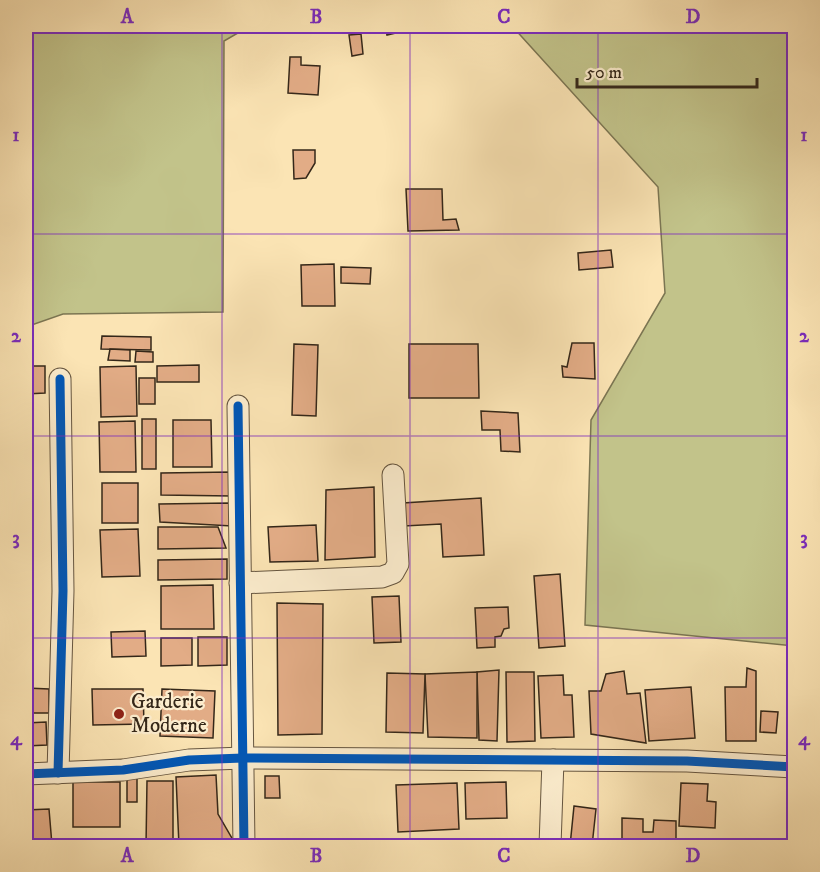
<svg xmlns="http://www.w3.org/2000/svg" width="820" height="872" font-family="'IM FELL DW Pica',serif">
<style>
.green{fill:#c2c38a;stroke:#7b7552;stroke-width:1.5}
.building{fill:#e2ac86;stroke:#342719;stroke-width:1.5}
.lines{fill:none;stroke-linecap:round;stroke-linejoin:round}
.street-casing{stroke:#665640;stroke-width:23}
.street{stroke:#fcedce;stroke-width:21}
.cycleway-casing{stroke:#fcedce;stroke-width:13}
.cycleway{stroke:#0057b8;stroke-width:9}
.grid{fill:none;stroke:#7b2cbf;stroke-width:1.5;stroke-opacity:0.55}
.poi-dot{fill:#8f2418;stroke:#fcedce;stroke-width:2}
.labels{text-anchor:middle;dominant-baseline:central;stroke-width:4.5;stroke-linejoin:round;paint-order:stroke}
.poi-label{font-size:21px;fill:#342719;stroke:#fcedce;text-anchor:start}
.neatline{fill:none;stroke:#7b2cbf;stroke-width:2}
.grid-label{font-size:20px;text-anchor:middle;font-weight:bold;fill:#7b2cbf}
</style>
<rect width="100%" height="100%" fill="#fbe4b4"/>
<filter id="stains"><feTurbulence type="fractalNoise" baseFrequency=".00333" numOctaves="4"/><feColorMatrix values="0 0 0 0 .2 0 0 0 0 .09 0 0 0 0 .02 0 0 0 .5 -.17"/></filter>
<radialGradient id="worn" r=".72"><stop offset=".6" stop-color="#630" stop-opacity="0"/><stop offset="1" stop-color="#630" stop-opacity=".3"/></radialGradient>
<g class="green">
<polygon points="26,26 250,26 224,41 223,312 63,314 26,327"/>
<polygon points="512,26 794,26 794,646 585,625 591,420 665,293 658,187"/>
</g>
<g class="building">
<polygon points="385,26 408,26 409,30 387,35"/>
<polygon points="361,34 363,54 352,56 349,35"/>
<polygon points="290,57 301,57 301,65 320,66 318,95 288,93"/>
<polygon points="293,150 315,150 315,163 306,178 294,179"/>
<polygon points="406,189 442,189 443,220 456,219 459,230 408,231"/>
<polygon points="611,250 613,267 579,270 578,253"/>
<polygon points="334,264 335,306 302,306 301,265"/>
<polygon points="341,267 371,268 370,284 341,283"/>
<polygon points="102,336 151,337 151,350 101,349"/>
<polygon points="572,343 594,343 595,379 563,377 562,366 567,367"/>
<polygon points="294,344 318,345 316,416 292,415"/>
<polygon points="409,344 478,344 479,398 409,398"/>
<polygon points="110,349 130,350 130,361 108,360"/>
<polygon points="136,351 153,352 153,362 135,362"/>
<polygon points="199,365 199,382 157,382 157,366"/>
<polygon points="26,366 45,366 45,393 26,394"/>
<polygon points="136,366 137,416 101,417 100,367"/>
<rect x="139" y="378" width="16" height="26"/>
<polygon points="481,411 518,413 520,452 501,451 500,430 482,430"/>
<rect x="142" y="419" width="14" height="50"/>
<polygon points="173,420 211,420 212,467 173,467"/>
<polygon points="135,421 136,472 100,472 99,422"/>
<polygon points="26,422 31,422 29,480 26,480"/>
<polygon points="232,472 232,496 161,495 161,473"/>
<rect x="102" y="483" width="36" height="40"/>
<polygon points="374,487 375,557 325,560 326,490"/>
<polygon points="481,498 484,555 443,557 441,524 404,526 403,503"/>
<polygon points="230,503 232,526 160,522 159,504"/>
<polygon points="316,525 318,561 270,562 268,527"/>
<polygon points="158,527 218,527 226,548 158,549"/>
<polygon points="138,529 140,576 102,577 100,530"/>
<polygon points="227,559 227,579 158,580 158,560"/>
<polygon points="560,574 565,646 539,648 534,576"/>
<polygon points="213,585 214,629 161,629 161,586"/>
<polygon points="399,596 401,642 374,643 372,597"/>
<polygon points="277,603 323,604 322,734 278,735"/>
<polygon points="508,607 509,628 504,629 501,636 495,637 495,647 477,648 475,608"/>
<polygon points="145,631 146,656 112,657 111,632"/>
<polygon points="198,637 227,637 227,665 198,666"/>
<polygon points="161,638 192,638 192,665 161,666"/>
<polygon points="31,645 32,663 26,664 26,646"/>
<polygon points="747,668 756,671 756,741 726,741 725,687 746,687"/>
<polygon points="499,670 497,741 479,740 477,672"/>
<polygon points="624,671 627,694 640,693 646,743 591,734 589,691 601,691 606,674"/>
<polygon points="477,672 477,738 428,737 425,674"/>
<polygon points="506,672 534,672 535,741 507,742"/>
<polygon points="387,673 425,674 423,733 386,732"/>
<polygon points="563,675 564,695 572,695 574,737 541,738 538,676"/>
<polygon points="691,687 695,738 649,741 645,690"/>
<polygon points="26,688 49,689 49,713 26,713"/>
<polygon points="92,689 143,689 144,724 93,725"/>
<polygon points="162,689 215,691 213,738 160,736"/>
<polygon points="761,711 778,712 776,733 760,732"/>
<polygon points="46,722 47,745 26,746 26,723"/>
<polygon points="216,775 218,814 233,840 233,846 179,846 176,777"/>
<polygon points="265,776 279,776 280,798 265,798"/>
<polygon points="127,777 137,778 137,802 127,802"/>
<polygon points="147,781 173,781 173,846 146,846"/>
<rect x="73" y="782" width="47" height="45"/>
<polygon points="506,782 507,818 466,819 465,783"/>
<polygon points="457,783 459,829 398,832 396,785"/>
<polygon points="681,783 708,784 707,801 716,802 715,828 679,826"/>
<polygon points="793,790 794,846 790,846"/>
<polygon points="574,806 596,809 592,846 570,846"/>
<polygon points="49,809 52,845 26,846 26,810"/>
<polygon points="622,818 643,819 643,832 653,832 654,820 676,821 676,846 622,846"/>
</g>
<g class="lines">
<g class="street-casing">
<g id="street">
<polyline points="238,406 244,846"/>
<polyline points="240,583 382,577 393,573 398,564 393,475"/>
<polyline points="58,773 63,591 60,379"/>
<polyline points="26,774 123,770 189,760 243,758 687,761 794,767"/>
<polyline points="550,846 553,760"/>
</g>
</g>
<use href="#street" class="street"/>
<g class="cycleway-casing">
<g id="cycleway">
<polyline points="238,406 244,846"/>
<polyline points="58,773 63,591 60,379"/>
<polyline points="26,774 123,770 189,760 243,758 687,761 794,767"/>
</g>
</g>
<use href="#cycleway" class="cycleway"/>
</g>
<path class="grid" d="M222 26V846M410 26V846M598 26V846M26 234H794M26 436H794M26 638H794"/>
<circle class="poi-dot" cx="119" cy="714" r="6"/>
<g class="labels">
<g class="poi-label">
<text x="131" y="702">Garderie<tspan x="131" dy="24">Moderne</tspan></text>
</g>
</g>
<rect width="820" height="872" fill="none" stroke="#fbe4b4" stroke-width="66"/>
<path d="M577 78v9h180v-9" fill="none" stroke="#342719" stroke-width="3"/>
<text x="586" y="78" font-size="18" fill="#342719" stroke="#fcedce" stroke-width="4.5" paint-order="stroke">50 m</text>
<rect x="33" y="33" width="754" height="806" class="neatline"/>
<g class="grid-label">
<text x="127" y="23">A</text>
<text x="316" y="23">B</text>
<text x="504" y="23">C</text>
<text x="693" y="23">D</text>
<text x="16" y="141">1</text>
<text x="804" y="141">1</text>
<text x="16" y="342">2</text>
<text x="804" y="342">2</text>
<text x="16" y="544">3</text>
<text x="804" y="544">3</text>
<text x="16" y="745">4</text>
<text x="804" y="745">4</text>
<text x="127" y="862">A</text>
<text x="316" y="862">B</text>
<text x="504" y="862">C</text>
<text x="693" y="862">D</text>
</g>
<rect width="100%" height="100%" filter="url(#stains)"/>
<rect width="100%" height="100%" fill="url(#worn)"/>
</svg>
